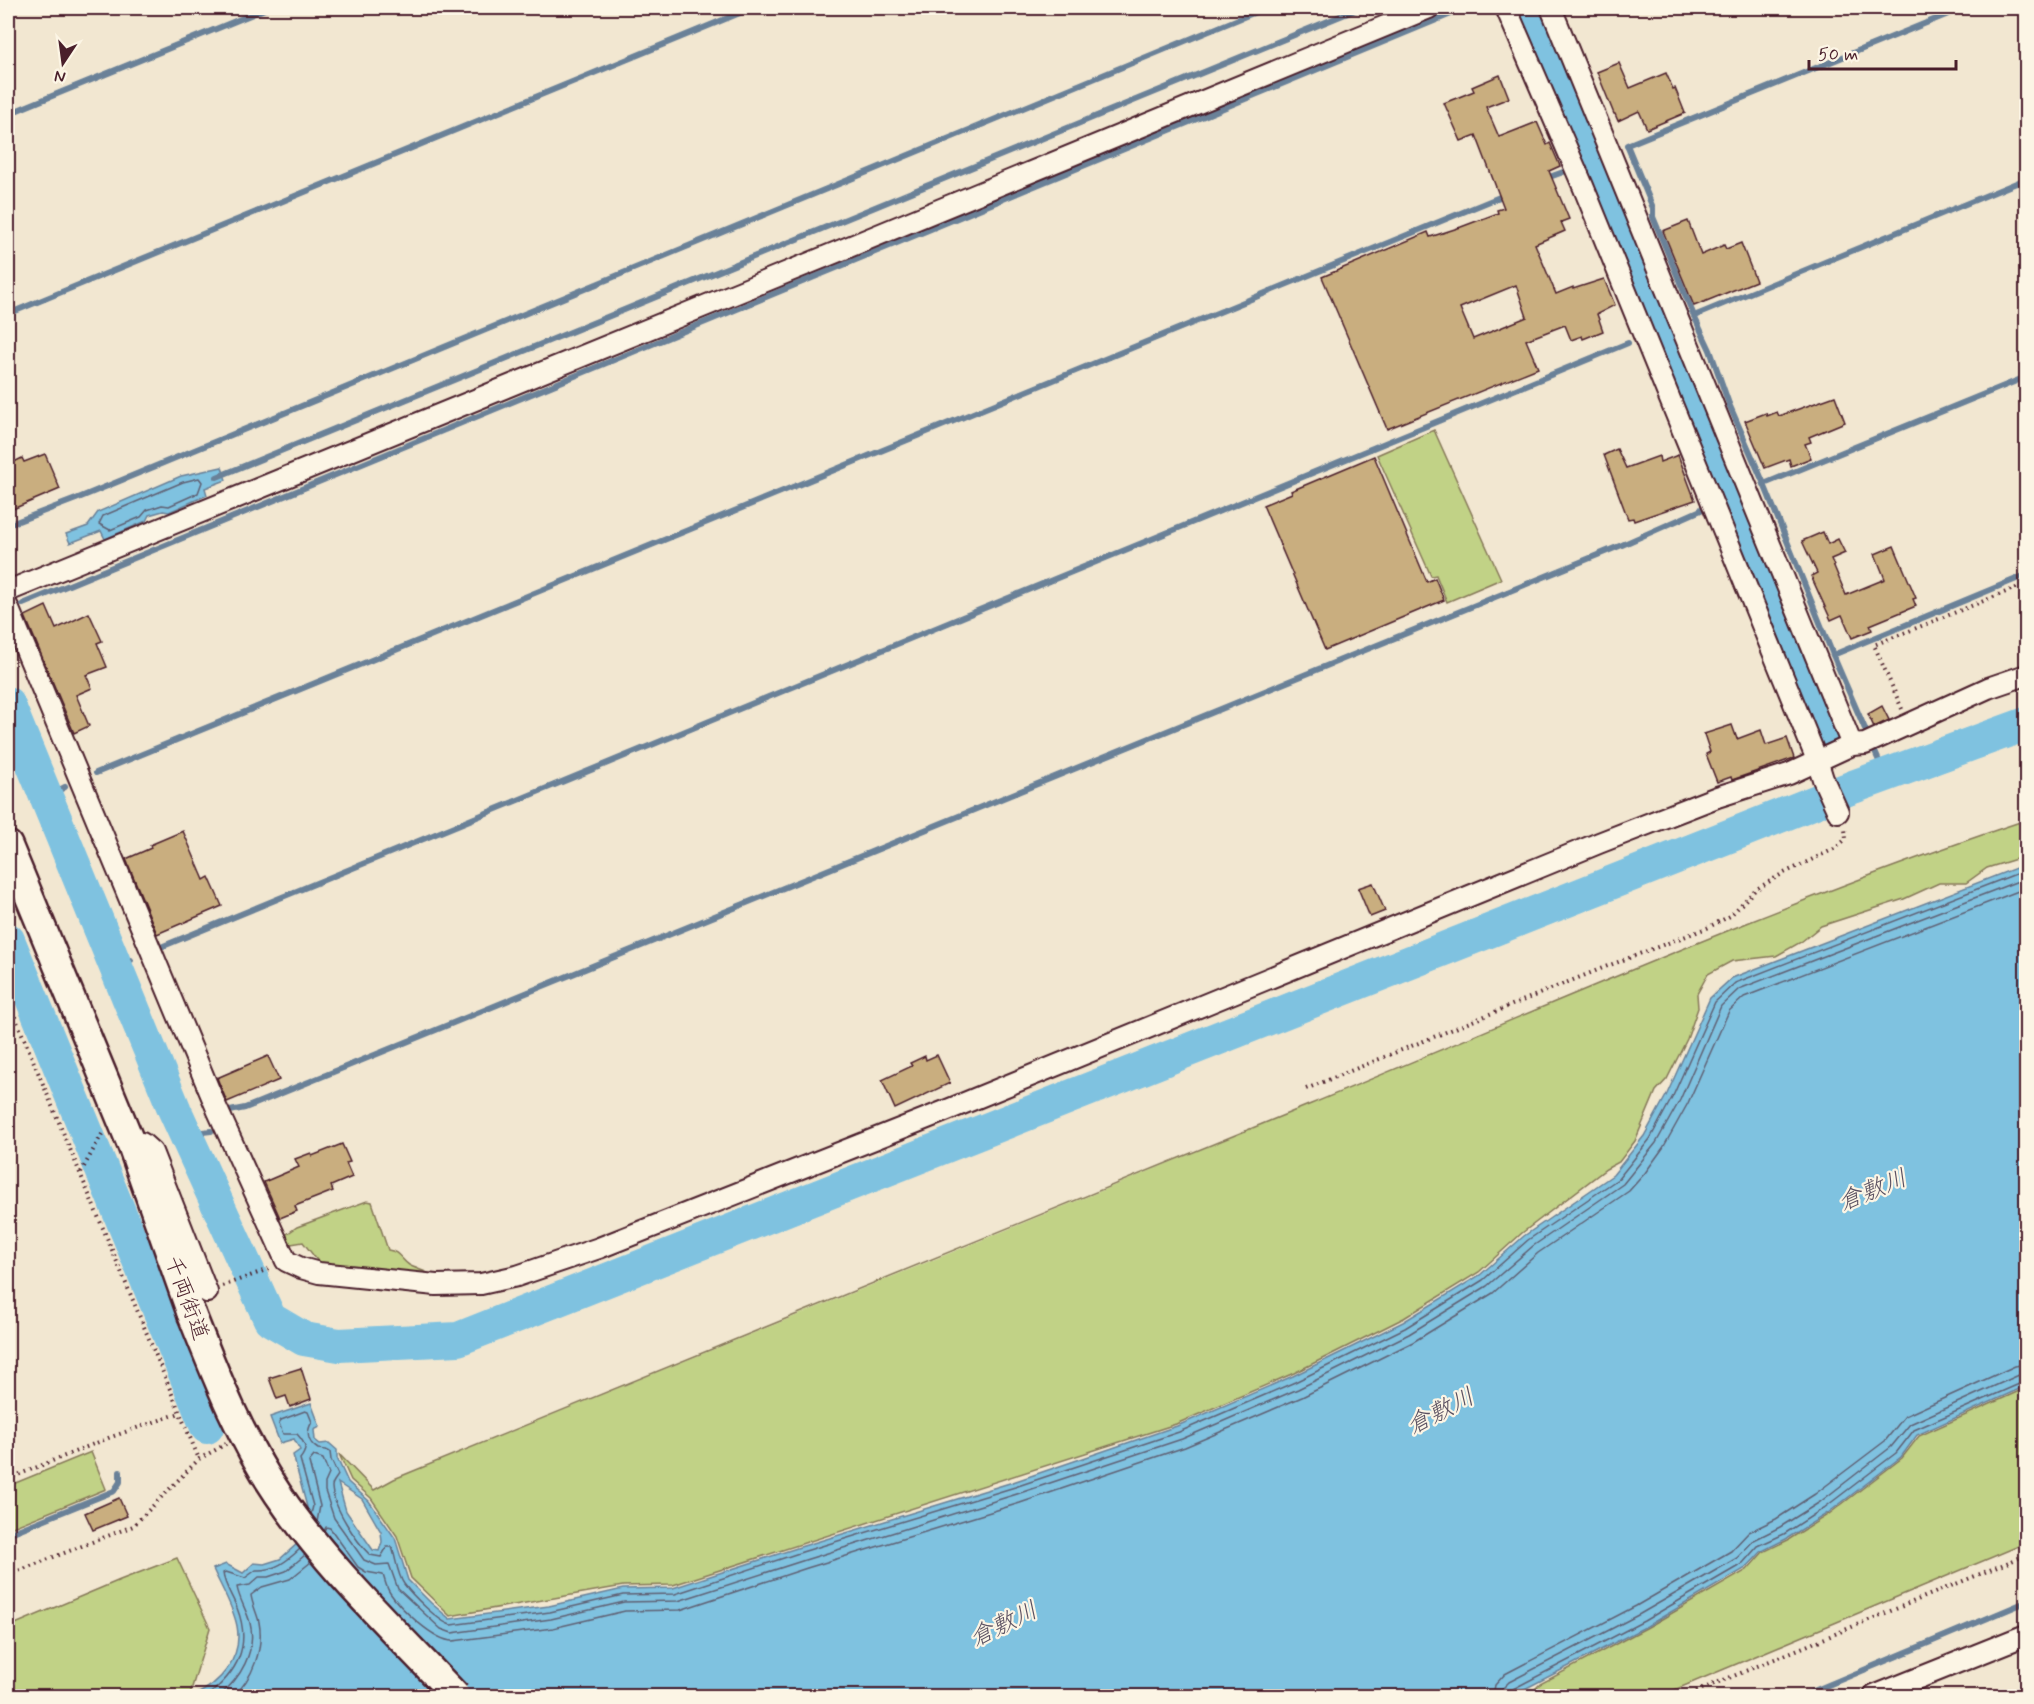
<svg xmlns="http://www.w3.org/2000/svg" width="2034" height="1704" font-family="Mynerve,'Klee One',sans-serif">
<style>
.green{fill:#c1d286;stroke:#867858;stroke-width:1.5}
.water{fill:#7fc2e0;stroke:#6a8198;stroke-width:1.5;fill-rule:evenodd}
.lines{fill:none;stroke-linecap:round;stroke-linejoin:round}
.shore{stroke:#5f6073;stroke-width:1.5}
.stream{stroke:#6a8198;stroke-width:6}
.river{stroke:#7fc2e0;stroke-width:34}
.building{fill:#c9ae7f;stroke:#4a1f2b;stroke-width:1.5;fill-rule:evenodd}
.street-casing{stroke:#4a1f2b;stroke-width:24}
.secondary-casing{stroke:#4a1f2b;stroke-width:32}
.path{stroke:#4a1f2b;stroke-width:4;stroke-dasharray:1.5 4.5;stroke-linecap:butt}
.street{stroke:#fcf5e5;stroke-width:20}
.secondary{stroke:#fcf5e5;stroke-width:27}
.secondary-bridge-casing{stroke:#4a1f2b;stroke-width:32;stroke-linecap:butt}
.secondary-bridge{stroke:#fcf5e5;stroke-width:27}
.labels{text-anchor:middle;dominant-baseline:central;stroke-width:4.5;stroke-linejoin:round;paint-order:stroke}
.street-label{font-size:22px;fill:#4a1f2b;stroke:#fcf5e5}
.water-label{font-size:24px;font-style:italic;fill:#5a5061;stroke:#fcf5e5}
</style>
<rect width="100%" height="100%" fill="#f2e7d1"/>
<filter id="ink" filterUnits="userSpaceOnUse"><feTurbulence type="fractalNoise" baseFrequency=".0167" numOctaves="2"/><feDisplacementMap in="SourceGraphic" scale="12" xChannelSelector="R" yChannelSelector="G"/><feConvolveMatrix kernelMatrix="1 2 1 2 8 2 1 2 1" color-interpolation-filters="sRGB"/></filter>
<g filter="url(#ink)">
<g class="green">
<polygon points="1434,430 1501,579 1447,602 1436,575 1431,576 1377,455"/>
<path d="M2026 820V856L1987 868 1966 883H1939L1904 899 1821 926 1801 942 1776 956 1732 961 1708 974 1697 994 1698 1008 1687 1039 1667 1079 1656 1091 1635 1141 1619 1162 1606 1169 1522 1233 1479 1272 1404 1318 1294 1373 1176 1424 673 1585 623 1586 450 1616 411 1578 397 1536 371 1498 351 1480 339 1454 374 1490 394 1479C700 1355 1006 1231 1311 1104 1548 1006 1783 901 2026 820Z"/>
<path d="M367 1201 372 1202 388 1250C399 1251 401 1260 409 1265 416 1269 426 1271 433 1276L320 1264 303 1242 291 1244 285 1243 284 1236 297 1227Z"/>
<polygon points="2026,1388 2026,1543 1660,1696 1528,1696 1540,1684 1648,1627 1747,1570 1763,1552 1788,1540 1829,1514 1902,1458 1919,1436"/>
<polygon points="91,1452 106,1489 8,1529 8,1486"/>
<polygon points="177,1558 210,1628 190,1694 184,1696 8,1696 8,1627 120,1580"/>
</g>
<g class="water">
<polygon points="222,467 226,480 205,488 207,495 169,512 163,511 149,515 146,521 105,539 101,531 70,543 66,534 88,526 98,512 181,476"/>
<path d="M2026 864V1386L1917 1435 1901 1457 1828 1513 1786 1539 1762 1551 1746 1568 1647 1626 1511 1696H193C220 1684 243 1658 237 1626 233 1606 221 1587 213 1569L226 1564 243 1573 254 1563 264 1564 280 1559 298 1543 307 1507 293 1455 300 1450 294 1439 280 1443 270 1417 311 1403 320 1427 314 1430 315 1440 320 1444 329 1443 337 1450V1458L348 1482 369 1501 395 1538 408 1580 431 1603 450 1619 549 1606 623 1589 673 1588 800 1547 1013 1482 1177 1426 1293 1376 1403 1322 1480 1275 1524 1236 1613 1175 1644 1136 1667 1094 1710 998 1732 978ZM338 1483 362 1499 381 1532 382 1542 379 1551 373 1550 346 1511Z"/>
</g>
<g class="lines">
<g class="shore">
<polygon points="199,478 202,482 198,493 169,506 162,505 147,510 141,517 110,530 99,524 103,516 183,482"/>
<path d="M311 1514 313 1506 300 1459C308 1449 306 1444 297 1434H283L279 1423 281 1420 305 1411 308 1412 312 1422C306 1432 307 1442 318 1449L326 1450 330 1452 331 1460 338 1475C336 1479 332 1482 332 1487 333 1507 356 1541 370 1555L381 1557 387 1547H392C396 1558 397 1574 404 1584 412 1595 439 1622 451 1625L550 1612 623 1595 675 1594 802 1552 1015 1487 1179 1432 1295 1382 1405 1328 1483 1280 1528 1240 1618 1179 1650 1139 1673 1096 1715 1002 1735 983 2026 870"/>
<polyline points="317,1522 320,1506 309,1462 314,1456 323,1459 329,1474 325,1483 325,1491 334,1518 364,1560 376,1565 389,1564 398,1589 441,1629 452,1633 551,1619 624,1602 678,1601 805,1560 1017,1494 1182,1439 1298,1389 1409,1334 1487,1286 1533,1246 1623,1184 1656,1143 1680,1100 1721,1006 1739,989 2026,878"/>
<path d="M324 1531 326 1527 330 1528 358 1567 366 1572 383 1575C385 1580 386 1587 390 1593 400 1608 434 1641 453 1641L553 1628 625 1611 680 1610 807 1568 1020 1503 1185 1447 1302 1397 1413 1342 1493 1293 1538 1253 1629 1191 1645 1173 1663 1148 1688 1103 1729 1011 1744 997 2026 888"/>
<path d="M207 1696C237 1673 252 1646 237 1608 233 1597 224 1585 223 1573L226 1572 245 1578 256 1570C275 1571 287 1561 300 1549"/>
<path d="M219 1696C240 1679 257 1651 250 1623 247 1611 239 1599 237 1587L250 1585 259 1577H268L286 1571 305 1555"/>
<path d="M233 1696C253 1679 264 1648 259 1622 257 1613 252 1604 251 1595L262 1587 290 1579 311 1562"/>
<polyline points="1493,1696 1495,1685 1505,1674 1636,1606 1731,1551 1749,1532 1776,1519 1815,1494 1885,1441 1905,1416 2015,1366 2026,1364"/>
<polyline points="1502,1696 1503,1688 1509,1682 1640,1614 1737,1558 1754,1540 1780,1527 1820,1502 1891,1447 1910,1424 2019,1375 2026,1373"/>
<polyline points="1509,1696 1513,1689 1644,1621 1742,1564 1758,1546 1784,1534 1824,1508 1896,1453 1914,1430 2026,1381"/>
</g>
<g class="stream">
<polyline points="8,114 267,8"/>
<polyline points="1585,163 1593,160"/>
<polyline points="1544,179 1566,171"/>
<polyline points="8,314 752,8"/>
<polyline points="1694,316 1653,217 1653,208 1627,145 1963,8"/>
<polyline points="1655,333 1663,330"/>
<polyline points="217,477 1360,8"/>
<polyline points="1764,484 2026,377"/>
<polyline points="1716,497 1733,499"/>
<polyline points="8,525 76,499 1265,8"/>
<polyline points="23,604 1451,14"/>
<polyline points="1833,655 1764,484 1729,404 1710,350 1694,316 2026,179"/>
<polyline points="96,773 1507,194"/>
<polyline points="1885,775 1833,655 2026,575"/>
<polyline points="46,797 65,787"/>
<polyline points="161,947 1628,343"/>
<polyline points="116,966 131,960"/>
<polyline points="230,1111 245,1108 1622,545 1701,510 1703,506"/>
<polyline points="185,1134 211,1131"/>
<polyline points="8,1534 114,1491 120,1482 120,1472"/>
<polyline points="1802,1696 2026,1602"/>
</g>
<g class="river">
<polyline points="1530,8 1833,741"/>
<polyline points="8,704 175,1111 270,1319 304,1339 339,1345 458,1339 1853,787 2026,724"/>
<polyline points="8,940 207,1427"/>
</g>
</g>
<g class="building">
<polygon points="1619,63 1630,88 1666,73 1673,89 1675,88 1685,113 1647,129 1639,111 1618,121 1615,114 1614,114 1597,72"/>
<path d="M1500 75 1509 98 1486 107 1499 137 1537 122 1547 145 1550 143 1560 166 1549 171 1569 219 1561 222 1565 231 1535 244 1556 294 1573 287V289L1604 279 1615 305 1597 314 1603 331 1583 339 1582 336 1571 340 1565 325 1526 340 1538 368 1387 429 1322 277 1428 232 1430 237 1461 227 1498 213 1497 210 1504 208 1476 135 1461 141 1444 103 1474 91 1472 87ZM1516 285 1527 317 1473 339 1460 308Z"/>
<polygon points="1688,221 1701,255 1724,245 1726,249 1741,243 1756,281 1694,306 1663,231"/>
<polygon points="1835,396 1845,422 1809,437 1811,442 1805,444 1811,458 1791,466 1789,459 1765,468 1745,421 1766,413 1767,416 1777,412 1779,416"/>
<polygon points="1617,449 1626,468 1659,456 1660,462 1678,455 1695,500 1634,521 1633,518 1628,519 1604,455"/>
<polygon points="45,454 60,489 8,511 8,465 22,458 24,462"/>
<polygon points="1374,456 1427,582 1435,578 1444,600 1325,650 1263,505 1292,493 1291,491"/>
<polygon points="1823,532 1828,544 1838,539 1845,553 1831,559 1846,595 1885,579 1875,554 1894,546 1916,598 1913,599 1916,606 1870,625 1872,630 1852,638 1842,615 1831,620 1811,576 1817,573 1802,541"/>
<polygon points="46,606 56,629 89,613 102,641 97,643 107,667 86,675 92,688 76,695 89,726 74,733 25,616"/>
<polygon points="1882,706 1889,720 1874,727 1868,714"/>
<polygon points="1732,725 1737,739 1761,730 1766,745 1787,738 1794,758 1732,780 1731,777 1717,782 1706,754 1710,752 1704,734"/>
<polygon points="183,831 204,880 209,877 222,906 157,934 126,859 151,848 150,845"/>
<polygon points="1373,883 1385,911 1370,917 1358,888"/>
<polygon points="937,1055 950,1083 895,1109 882,1080 912,1066 910,1063 925,1056 926,1060"/>
<polygon points="268,1056 279,1080 227,1102 217,1078"/>
<polygon points="342,1144 350,1162 346,1163 352,1177 331,1186 333,1191 295,1206 297,1211 280,1218 264,1182 299,1167 295,1159 311,1153 312,1156"/>
<polygon points="301,1368 311,1399 290,1407 286,1396 277,1399 269,1378"/>
<polygon points="119,1498 127,1516 93,1530 85,1513"/>
</g>
<g class="lines">
<g class="street-casing">
<g id="street">
<polyline points="1506,8 1583,186 1817,760 1823,779 1838,812"/>
<polyline points="1551,8 1852,745"/>
<polyline points="8,591 844,249 1429,8"/>
<polyline points="8,607 217,1109 286,1261 301,1268 319,1273 436,1285 481,1284 517,1276 599,1248 945,1111 1599,843 1717,797 1789,774 1852,745 1865,744 1988,688 2026,675"/>
<polyline points="132,1146 142,1143 152,1152 207,1292"/>
<polyline points="1874,1696 2026,1635"/>
</g>
</g>
<g class="secondary-casing">
<polyline id="secondary" points="8,845 132,1146 191,1313"/>
</g>
<g class="path">
<polyline points="1902,709 1874,645 2026,584"/>
<polyline points="8,1000 199,1459"/>
<polyline points="1306,1089 1605,967 1707,928 1730,916 1755,890 1782,874 1836,848 1846,839 1845,829"/>
<polyline points="81,1172 102,1134"/>
<polyline points="222,1286 269,1269"/>
<polyline points="8,1479 111,1437 180,1413"/>
<polyline points="8,1575 133,1526 199,1459 226,1444"/>
<polyline points="1685,1696 2026,1555"/>
</g>
<use href="#street" class="street"/>
<use href="#secondary" class="secondary"/>
<g class="secondary-bridge-casing">
<path id="secondary-bridge" d="M191 1313C216 1376 240 1438 278 1494 328 1568 395 1631 456 1696"/>
</g>
<use href="#secondary-bridge" class="secondary-bridge"/>
</g>
</g>
<g class="labels">
<g class="street-label">
<text transform="translate(186 1298) rotate(70)">千両街道</text>
</g>
<g class="water-label">
<text transform="translate(1873 1191) rotate(-22)">倉敷川</text>
<text transform="translate(1441 1412) rotate(-27)">倉敷川</text>
<text transform="translate(1004 1625) rotate(-26)">倉敷川</text>
</g>
</g>
<rect width="2034" height="1704" fill="none" stroke="#fcf5e5" stroke-width="30"/>
<rect x="15" y="15" width="2004" height="1674" fill="none" stroke="#4a1f2b" stroke-width="2" filter="url(#ink)"/>
<g transform="translate(63 63) rotate(193)" stroke="#fcf5e5" stroke-width="4.5" paint-order="stroke">
<path d="M0-4.5L10 22L0 15L-10 22Z" fill="#4a1f2b"/>
<text y="-9" font-size="16" font-weight="bold" text-anchor="middle" fill="#4a1f2b">N</text>
</g>
<path d="M1809 60v9h147v-9" fill="none" stroke="#4a1f2b" stroke-width="3"/>
<text x="1818" y="60" font-size="18" fill="#4a1f2b" stroke="#fcf5e5" stroke-width="4.5" paint-order="stroke">50 m</text>
</svg>
